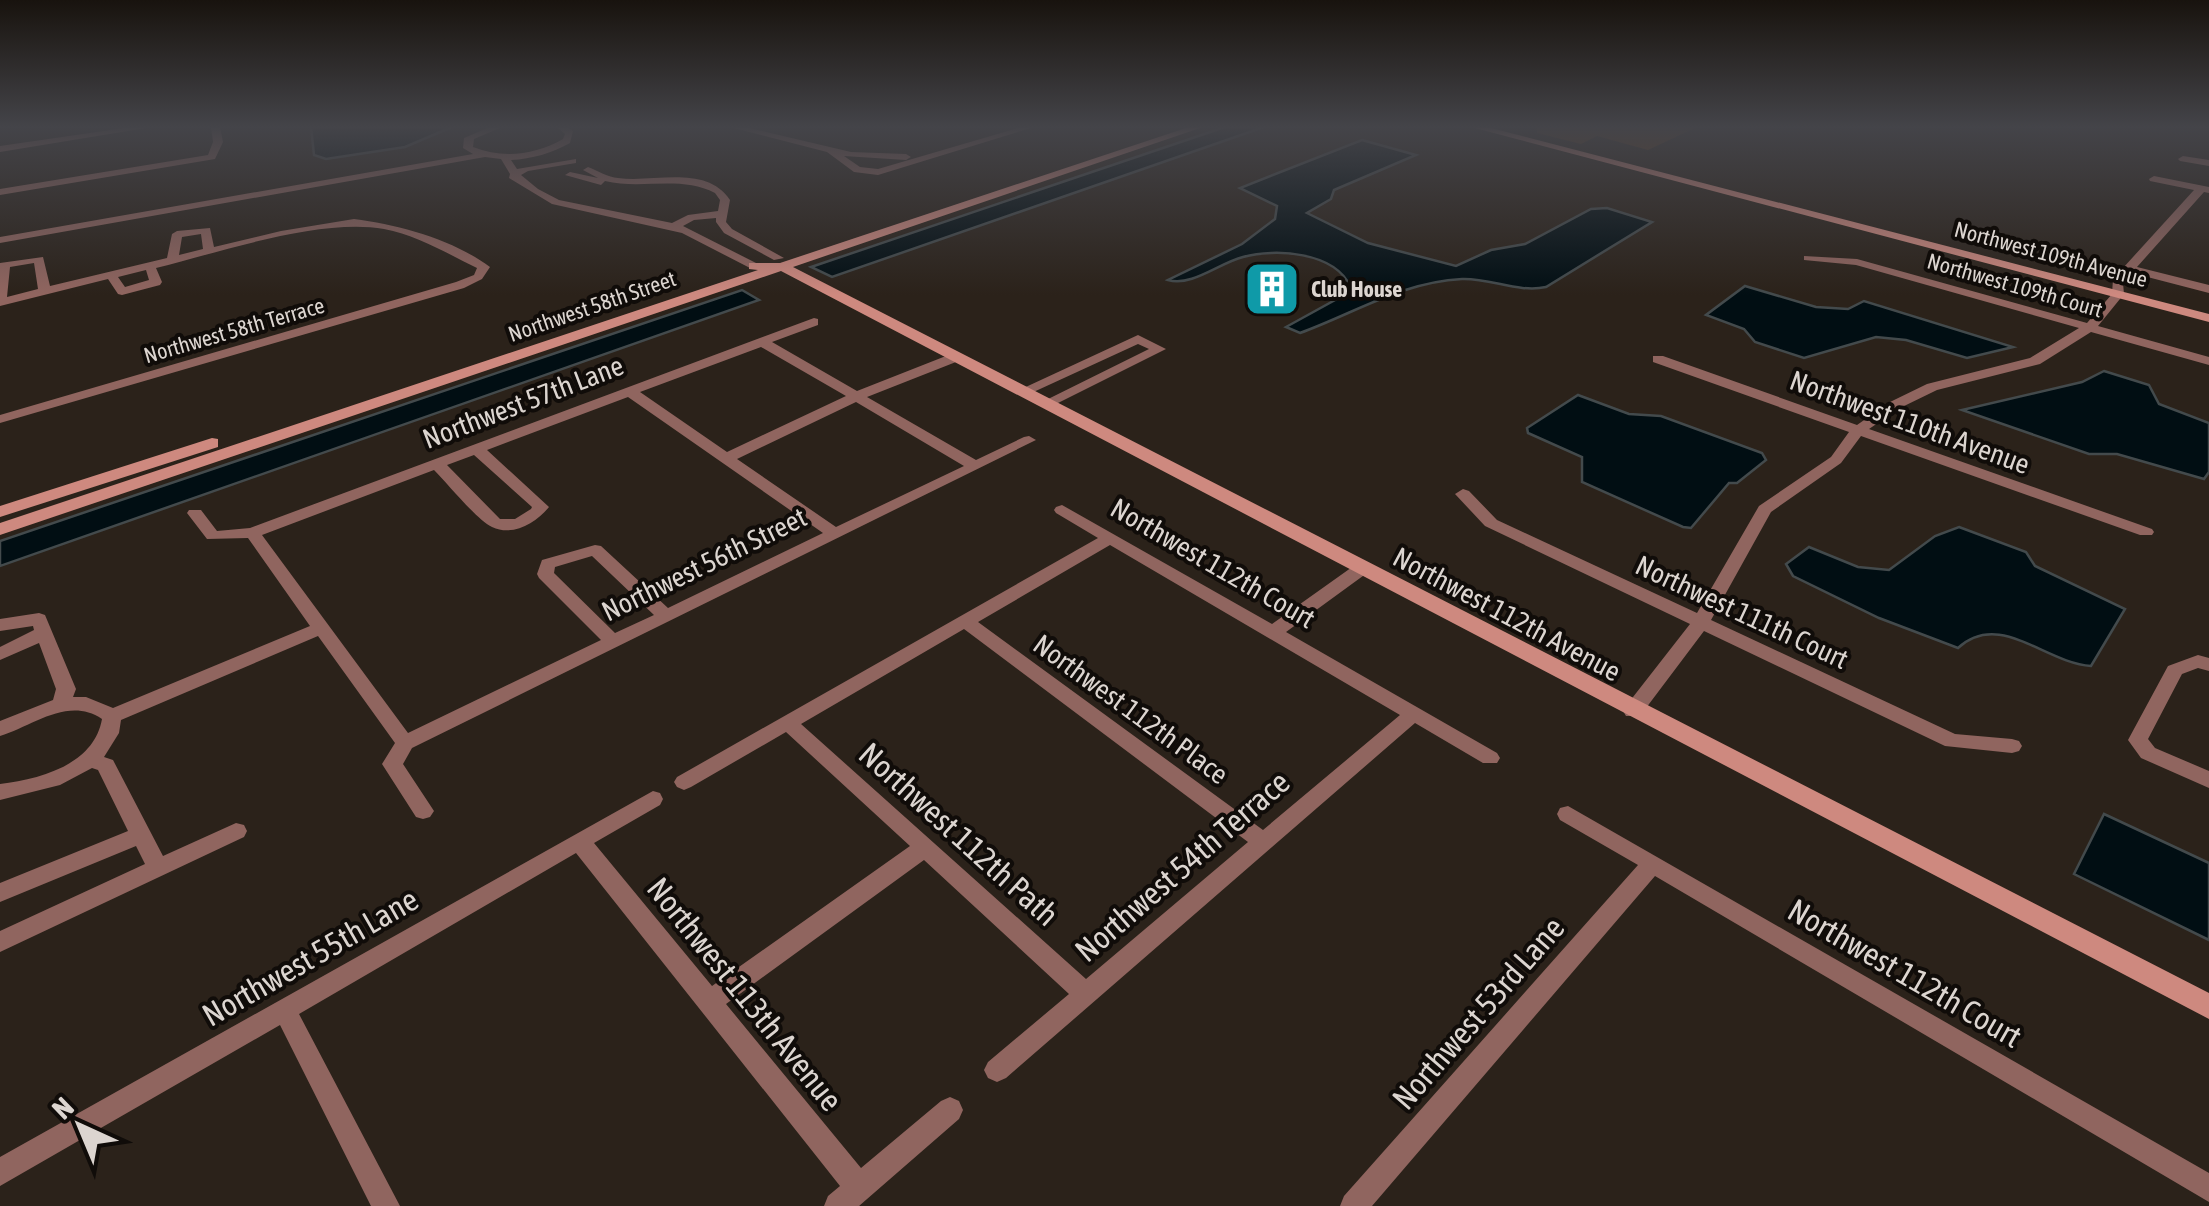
<svg xmlns="http://www.w3.org/2000/svg" width="2209" height="1206" font-family="'Asap Condensed',sans-serif">
<style>
.water{fill:#010e13;stroke:#434a4c;stroke-width:2.5}
.building{fill:#623916}
.lines{fill:none;stroke-linecap:round;stroke-linejoin:round}
.street{fill:#90655f;fill-rule:evenodd}
.secondary{fill:#ce897f;fill-rule:evenodd}
.labels{text-anchor:middle;dominant-baseline:central;stroke-width:8;stroke-linejoin:round;paint-order:stroke}
.far-street-label{font-size:22px;fill:#dcd5d0;stroke:#100c09}
.far-poi-label{font-size:22px;font-weight:bold;fill:#dcd5d0;stroke:#100c09;text-anchor:start}
.street-label{font-size:28px;fill:#dcd5d0;stroke:#100c09}
.near-street-label{font-size:32px;fill:#dcd5d0;stroke:#100c09}
</style>
<rect width="100%" height="100%" fill="#2b221a"/>
<g class="water">
<polygon points="311,127 452,127 405,147 326,159 314,155"/>
<polygon points="1225,127 1264,127 832,277 811,267"/>
<path d="M1362 140 1416 155 1334 190 1331 199 1307 213 1368 243 1456 266 1491 250 1525 244 1591 209 1607 208 1652 222 1546 287C1518 293 1491 278 1462 279 1402 282 1355 313 1300 333L1286 327 1344 295 1350 286C1334 252 1276 248 1243 257 1219 263 1192 287 1168 280L1242 244 1275 219 1277 206 1240 188Z"/>
<polygon points="1745,286 1816,307 1848,309 1864,301 2013,347 1967,358 1906,340 1876,337 1804,358 1755,342 1744,329 1706,315"/>
<polygon points="742,290 759,300 0,566 0,541"/>
<polygon points="2104,371 2149,385 2159,404 2209,423 2209,472 2204,479 2117,454 2089,454 1962,410 2082,382"/>
<polygon points="1578,395 1629,414 1661,416 1762,453 1766,460 1737,483 1729,483 1691,528 1683,527 1582,482 1582,457 1528,433 1527,428"/>
<path d="M1959 527 2026 552 2035 566 2125 609 2091 666C2045 663 2000 610 1958 648L1879 618 1793 576 1786 564 1809 547 1858 567 1889 570 1935 536Z"/>
<polygon points="2104,814 2209,863 2209,940 2074,874"/>
</g>
<polygon class="building" points="1537,127 1697,127 1648,150 1597,136 1581,144 1537,133"/>
<g class="lines">
<g class="street">
<polygon points="131,127 152,127 0,152 0,146"/>
<polygon points="211,127 220,127 223,142 215,159 0,195 0,189 208,155 213,142"/>
<path d="M490 127H502L474 139 473 147C503 159 535 155 563 139L565 134 557 127H567L573 131 570 143C552 153 532 159 511 160L517 169 576 159V163L528 171 521 175 538 189 559 200 672 223 688 215 718 211 720 200 715 193C681 175 641 190 605 181L601 185 565 175 570 172 598 178 583 170 588 167C598 171 608 177 618 178 654 183 706 164 730 200L726 222 732 229 784 258 774 260 724 233 716 222V218L694 220 683 226 758 264V268H750L682 233 552 204 509 178 510 174 501 159 485 157 0 243V237L473 154 463 148 464 138Z"/>
<polygon points="730,127 745,127 851,152 906,154 911,157 906,160 844,156 860,167 878,169 1021,127 1034,127 878,175 854,172 827,152"/>
<polygon points="2183,156 2209,160 2209,166 2180,161 2178,159"/>
<polygon points="2154,176 2209,187 2209,193 2204,192 2137,267 2209,285 2209,293 2132,273 2123,283 2124,294 2098,326 2209,357 2209,365 2091,332 2040,364 1937,390 1900,408 1869,429 2152,529 2154,532 2152,535 2140,535 1861,436 1841,463 1771,512 1711,620 1955,734 2012,739 2019,741 2022,746 2019,751 2012,753 1945,746 1704,631 1640,716 1626,716 1623,711 1626,706 1690,624 1485,526 1455,494 1463,489 1469,491 1497,520 1697,613 1759,506 1831,457 1849,432 1653,362 1653,356 1663,356 1857,425 1890,402 1927,384 2030,358 2079,328 1856,265 1804,260 1804,256 1857,259 2087,323 2112,294 2113,279 2194,190 2150,181 2149,179"/>
<path d="M354 219C400 225 452 239 490 267L482 279 464 288 0 423V415L456 282 474 275 477 268C448 254 417 235 384 229 319 218 221 252 156 268L162 282 160 285 122 295 118 294 108 279 0 306V263L43 257 50 286 167 258 172 234 177 231 210 228 214 247 281 231ZM201 234 203 249 179 255 182 237ZM34 263 38 289 7 297 10 267ZM146 270 149 280 125 287 118 277Z"/>
<path d="M814 318 818 319V325L772 342 857 391 951 354H961V360L867 397 976 460 1024 437 1029 436 1036 440 412 748 403 764 434 811 430 817 423 819 416 817 382 764 395 743 318 636 121 720 119 733 104 757 113 760 163 856 236 823 244 825 247 831 244 837 0 952V931L145 864 136 846 0 902V883L128 831 98 770 92 768 60 785 0 800V784C40 779 94 765 102 719 68 696 33 726 0 736V721L53 700 56 689 39 643 0 660V647L34 630 33 626 0 631V619L39 613 45 615 76 689 73 697H86L113 708 310 626 248 538 207 539 187 513 189 510H201L217 531 250 528ZM761 347 846 396 727 452 640 392ZM628 397 823 533 668 608 601 546 595 545 542 560 537 574 539 578 601 640 408 733 262 535 434 470C447 483 478 521 492 527 513 537 536 523 549 507L487 450ZM856 402 964 466 836 527 737 459ZM474 455 532 507 531 509 515 519H500L447 465ZM592 556 654 615 615 633 554 573 555 567Z"/>
<polygon points="1138,335 1166,349 1050,407 1045,408 1038,404 1149,349 1138,344 1027,395 1022,396 1015,392"/>
<path d="M1062 505 1272 624 1355 565H1367L1369 569 1367 573 1286 632 1497 753 1500 758 1497 763H1483L1415 723 1006 1078 997 1082 988 1078 984 1070 988 1062 1069 994 924 860 726 1004 861 1168 941 1101 950 1097 959 1101 963 1110 959 1119 859 1206H824L828 1196 840 1186 576 853 299 1014 400 1206H371L280 1025 0 1186V1157L653 791 660 793 663 799 660 805 594 843 712 986 910 846 786 732 691 787 684 790 677 787 674 782 677 777 1098 538 1056 513 1054 510 1056 507ZM1110 545 1400 715 1263 830 978 622ZM964 629 1248 842 1086 979 801 724Z"/>
<polygon points="2198,655 2209,658 2209,671 2198,668 2182,674 2148,739 2155,748 2209,771 2209,788 2141,758 2128,740 2168,666"/>
<polygon points="1568,806 2209,1173 2209,1202 1655,876 1372,1206 1340,1206 1344,1196 1638,865 1560,820 1557,814 1560,808"/>
</g>
<g class="secondary">
<polygon points="1189,127 1203,127 793,267 2209,993 2209,1019 781,271 0,535 0,523 758,270 749,269 749,263 780,263"/>
<polygon points="1471,127 1487,127 2209,314 2209,322"/>
<polygon points="212,438 218,439 218,447 0,517 0,506"/>
</g>
</g>
<linearGradient id="sky" x2="0" y2="1"><stop stop-color="#18130e"/><stop offset="0.43" stop-color="#444449"/><stop offset="1" stop-color="#444449" stop-opacity="0"/></linearGradient>
<rect width="2209" height="295" fill="url(#sky)"/>
<defs>
<g id="building-square" transform="scale(2.875)"><rect x="-9" y="-9" width="18" height="18" rx="4" fill="#0f9aa8" stroke="#100c09"/><path d="M-4-6H4V6H1V3H-1V6H-4ZM-2.5-4.3h1.7v1.8h-1.7ZM.8-4.3h1.7v1.8H.8ZM-2.5-1h1.7V.8h-1.7ZM.8-1h1.7V.8H.8Z" fill="#fff"/></g>
</defs>
<g fill-rule="evenodd">
<use href="#building-square" x="1272" y="289"/>
</g>
<g class="labels">
<g class="far-street-label">
<text transform="translate(2051 254) rotate(15)">Northwest 109th Avenue</text>
<text transform="translate(2015 285) rotate(16)">Northwest 109th Court</text>
<text transform="translate(592 306) rotate(-19)">Northwest 58th Street</text>
<text transform="translate(234 330) rotate(-16)">Northwest 58th Terrace</text>
</g>
<g class="far-poi-label">
<text x="1311" y="289">Club House</text>
</g>
<g class="street-label">
<text transform="translate(523 402) rotate(-21)">Northwest 57th Lane</text>
<text transform="translate(1910 422) rotate(20)">Northwest 110th Avenue</text>
<text transform="translate(1213 563) rotate(30)">Northwest 112th Court</text>
<text transform="translate(704 564) rotate(-26)">Northwest 56th Street</text>
<text transform="translate(1742 612) rotate(25)">Northwest 111th Court</text>
<text transform="translate(1507 614) rotate(28)">Northwest 112th Avenue</text>
<text transform="translate(1131 709) rotate(36)">Northwest 112th Place</text>
</g>
<g class="near-street-label">
<text transform="translate(959 834) rotate(42)">Northwest 112th Path</text>
<text transform="translate(1182 866) rotate(-41)">Northwest 54th Terrace</text>
<text transform="translate(310 957) rotate(-30)">Northwest 55th Lane</text>
<text transform="translate(1905 973) rotate(30)">Northwest 112th Court</text>
<text transform="translate(745 994) rotate(51)">Northwest 113th Avenue</text>
<text transform="translate(1478 1013) rotate(-49)">Northwest 53rd Lane</text>
</g>
</g>
<g transform="translate(80 1126) rotate(316)" stroke="#100c09" stroke-width="8" paint-order="stroke">
<path d="M0-8L18 38L0 25L-18 38Z" fill="#dcd5d0"/>
<text y="-15" font-size="28" font-weight="bold" text-anchor="middle" fill="#dcd5d0">N</text>
</g>
</svg>
